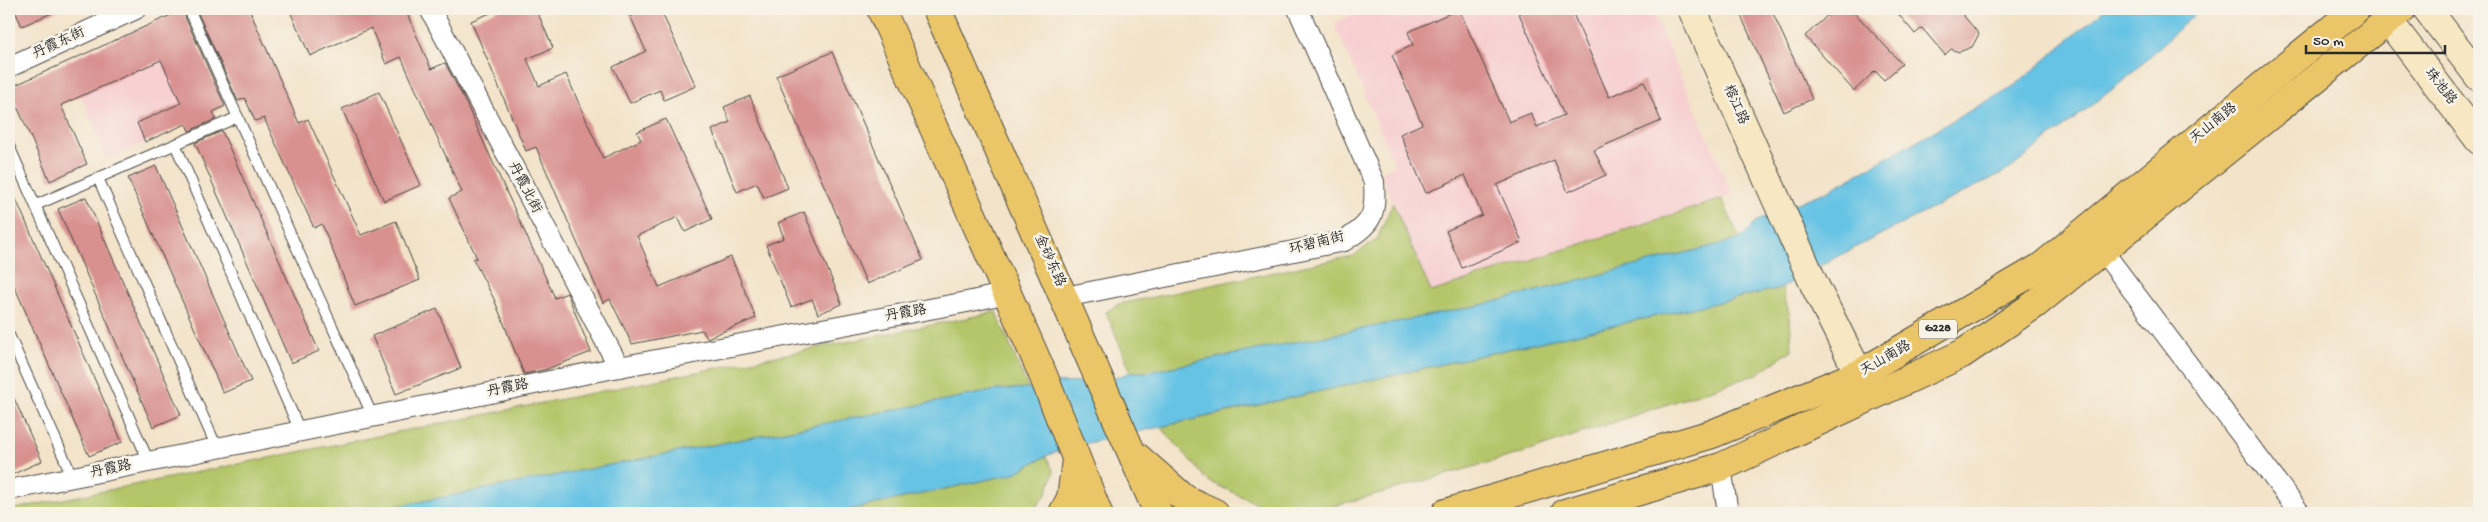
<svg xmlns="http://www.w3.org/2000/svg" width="2488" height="522" font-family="'Gochi Hand','LXGW WenKai TC',sans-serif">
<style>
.built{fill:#f7cfd1}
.green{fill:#b4c669;stroke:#70784a}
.water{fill:#66c3e4;stroke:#487788}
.building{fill:#d8918f}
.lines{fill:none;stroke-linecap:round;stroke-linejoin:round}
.lane-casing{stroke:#494743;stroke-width:12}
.street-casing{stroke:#494743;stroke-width:22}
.secondary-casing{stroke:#494743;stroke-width:30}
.primary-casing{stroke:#494743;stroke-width:30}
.lane{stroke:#fff;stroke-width:10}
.street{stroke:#fff;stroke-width:20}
.secondary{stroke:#f7e8c3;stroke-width:28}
.primary{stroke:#ebc669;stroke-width:28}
.labels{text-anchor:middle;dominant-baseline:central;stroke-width:5;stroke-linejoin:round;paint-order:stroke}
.shield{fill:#f7f3e8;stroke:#686764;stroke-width:1}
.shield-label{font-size:12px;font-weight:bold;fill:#2b2b2b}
.street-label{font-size:14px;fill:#2b2b2b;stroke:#f7f3e8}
</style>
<rect width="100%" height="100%" fill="#f7f3e8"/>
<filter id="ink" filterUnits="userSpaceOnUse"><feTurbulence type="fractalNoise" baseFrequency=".02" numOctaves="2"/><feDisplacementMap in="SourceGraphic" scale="10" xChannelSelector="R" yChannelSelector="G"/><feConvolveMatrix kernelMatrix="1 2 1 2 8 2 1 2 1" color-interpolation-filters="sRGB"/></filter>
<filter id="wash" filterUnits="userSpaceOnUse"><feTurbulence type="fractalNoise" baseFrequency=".0096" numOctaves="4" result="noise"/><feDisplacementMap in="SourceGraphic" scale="20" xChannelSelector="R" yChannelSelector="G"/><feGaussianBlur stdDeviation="1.12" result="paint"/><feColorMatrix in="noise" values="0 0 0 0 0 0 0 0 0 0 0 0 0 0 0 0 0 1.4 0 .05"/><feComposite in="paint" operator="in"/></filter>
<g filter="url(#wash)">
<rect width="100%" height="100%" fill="#f3e3c9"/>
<g class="built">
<polygon points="1366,9 1651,9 1733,195 1430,292 1380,172 1395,165 1334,23"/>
<polygon points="177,12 221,108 108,159 66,61"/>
</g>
<g class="green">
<polygon points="1722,199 1740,239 1486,304 1147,372 1131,372 1106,312 1119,304 1353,256 1377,239 1393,203 1431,292"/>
<polygon points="1782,288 1790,316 1792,350 1757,374 1526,452 1310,513 1260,505 1208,481 1161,427"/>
<polygon points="996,312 1028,388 997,390 362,513 9,513 9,510"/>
<polygon points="1046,456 1054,472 1046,495 1031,513 835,513 1013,474"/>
</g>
<polygon class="water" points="2105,9 2200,9 2128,77 2010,169 1809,271 1782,288 1070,447 1046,456 1013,474 835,513 362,513 997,390 1028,388 1042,383 1104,382 1131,372 1147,372 1486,304 1740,239 1757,221 1781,209 1826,192 2014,86"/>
<g id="blocks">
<g class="building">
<polygon points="14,9 61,9 22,26"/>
<polygon points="196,9 249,9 299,123 308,119 361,235 396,221 420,280 355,306 322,224 314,228 264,118 255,121 245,98 238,101"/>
<polygon points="289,9 405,9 431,69 445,63 463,97 555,298 567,293 591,352 547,369 524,374 494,299 473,259 477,258 449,198 462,192 401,57 386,64 371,28 310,56"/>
<polygon points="500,9 536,9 553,48 527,59 539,86 566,74 603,158 641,140 637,132 666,119 712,219 685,232 678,217 637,236 659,287 731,257 756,318 707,338 702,330 632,344 610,299 603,303 536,147 526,151 471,21"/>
<polygon points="627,9 660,9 696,86 664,100 660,90 630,103 613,67 646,51"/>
<polygon points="1459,9 1509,122 1531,113 1537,127 1564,115 1517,9 1571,9 1609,97 1644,81 1661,121 1594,150 1606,175 1568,192 1554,160 1497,185 1522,242 1462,268 1446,231 1482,215 1465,175 1426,193 1400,134 1422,124 1392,55 1413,45 1408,32"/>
<polygon points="1738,9 1771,9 1812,99 1784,112"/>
<polygon points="1822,9 1851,9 1902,64 1884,80 1875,71 1854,91 1805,36 1828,15"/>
<polygon points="1894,9 1958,9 1979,34 1972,47 1959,52 1951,49 1945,55 1922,28 1915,34"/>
<polygon points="182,10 225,106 213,112 216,119 189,131 186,124 145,142 137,123 181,103 161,60 61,105 87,164 50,181 9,88"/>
<polygon points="832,52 923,260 867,284 776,76"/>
<polygon points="379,92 421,185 384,201 342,109"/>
<polygon points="750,96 788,188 764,198 757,183 737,192 712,130 730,122 724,107"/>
<polygon points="222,131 319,351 291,363 195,143"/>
<polygon points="156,166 251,381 223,393 128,178"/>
<polygon points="9,183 122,442 89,456 9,274"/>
<polygon points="86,197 181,415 153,427 58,209"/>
<polygon points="804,212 842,304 818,314 812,299 791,307 766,245 784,238 778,223"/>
<polygon points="437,309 461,368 396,394 372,336"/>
<polygon points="9,387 42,461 9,476"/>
</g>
</g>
</g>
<g filter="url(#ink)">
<use href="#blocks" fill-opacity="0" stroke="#494743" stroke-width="1"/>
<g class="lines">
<g class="lane-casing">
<g id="lane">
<polyline points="189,9 373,417"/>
<polyline points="175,144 300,431"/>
<polyline points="9,146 149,462"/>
<polyline points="98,178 217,448"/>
<polyline points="36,205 238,117"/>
<polyline points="9,335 73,478"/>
</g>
</g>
<g class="street-casing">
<g id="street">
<polyline points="430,9 619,367"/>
<polyline points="9,67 136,9"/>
<polyline points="2102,250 2300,513"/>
<path d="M1065 297 1344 241C1373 223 1376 215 1374 182L1298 9"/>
<polyline points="1721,467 1728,513"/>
<polyline points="9,490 619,367 967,302 1008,293"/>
</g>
</g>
<g class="secondary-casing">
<g id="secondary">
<polyline points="1692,9 1813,282 1859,374"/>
<polyline points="2385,9 2388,20 2479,140"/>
<polyline points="2427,9 2479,77"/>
</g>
</g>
<g class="primary-casing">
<g id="primary">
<polyline points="881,9 1041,370 1098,513"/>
<polyline points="937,9 1158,513"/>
<polyline points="1137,457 1185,499 1215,513"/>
<polyline points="1063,513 1071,498 1076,460"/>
<polyline points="1446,513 1712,434 1859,374 2041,267 2356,9"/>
<polyline points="1565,513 1721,467 1962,354 2034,305 2402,9"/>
</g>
</g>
<use href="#lane" class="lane"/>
<use href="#street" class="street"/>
<use href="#secondary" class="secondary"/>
<use href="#primary" class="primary"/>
</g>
</g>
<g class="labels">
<rect class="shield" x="1919" y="319.5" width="38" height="19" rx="4"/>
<g class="shield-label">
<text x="1938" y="329">G228</text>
</g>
<g class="street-label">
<text transform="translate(59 44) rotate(-25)">丹霞东街</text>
<text transform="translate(2440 87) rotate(53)">珠池路</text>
<text transform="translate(1735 105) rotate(66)">榕江路</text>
<text transform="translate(2214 124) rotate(-39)">天山南路</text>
<text transform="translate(524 188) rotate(62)">丹霞北街</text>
<text transform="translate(1317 244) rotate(-14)">环碧南街</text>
<text transform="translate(1049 261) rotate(66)">金砂东路</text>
<text transform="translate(906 314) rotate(-10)">丹霞路</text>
<text transform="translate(1886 359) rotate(-30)">天山南路</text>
<text transform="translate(508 389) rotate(-11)">丹霞路</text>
<text transform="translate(111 470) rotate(-12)">丹霞路</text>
</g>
</g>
<rect width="2488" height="522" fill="none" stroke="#f7f3e8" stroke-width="30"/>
<path d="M2306 45v8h139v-8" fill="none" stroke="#2b2b2b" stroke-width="2.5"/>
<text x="2313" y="45" font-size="15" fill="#2b2b2b" stroke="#f7f3e8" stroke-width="4" paint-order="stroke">50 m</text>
</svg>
